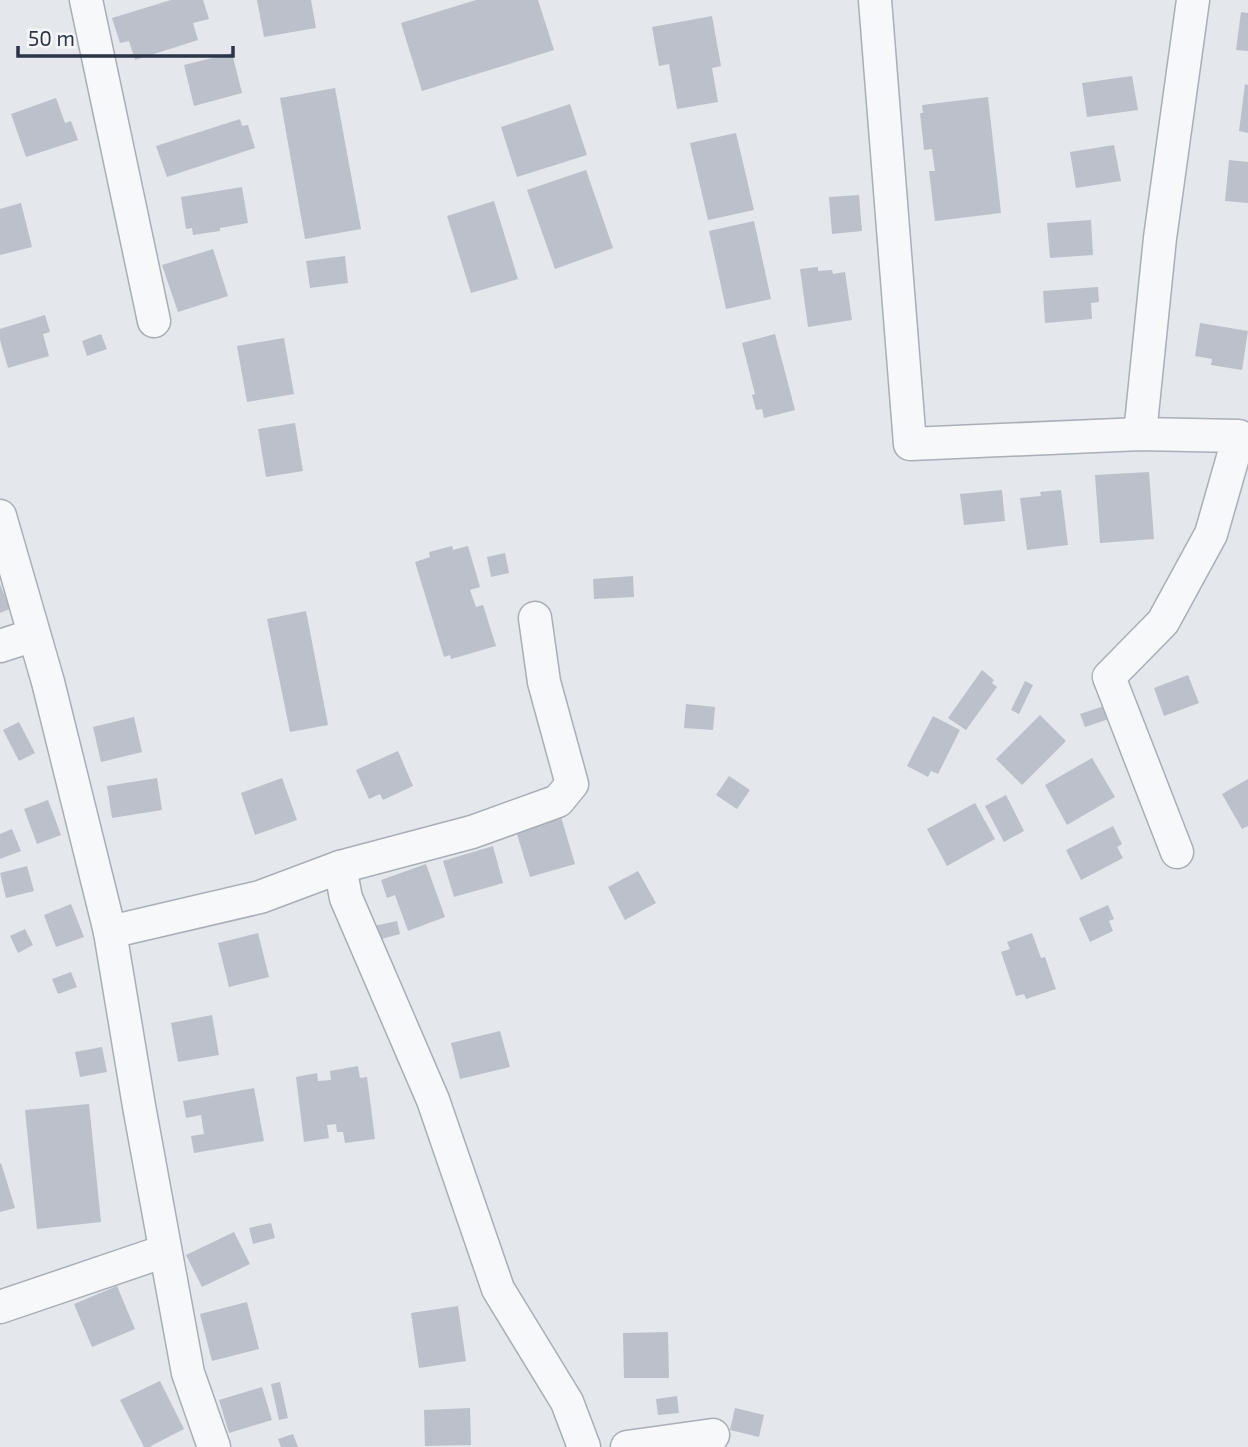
<svg xmlns="http://www.w3.org/2000/svg" width="1248" height="1447" font-family="'Exo 2',sans-serif">
<style>
.building{fill:#bbc0ca}
.lines{fill:none;stroke-linecap:round;stroke-linejoin:round}
.minor-casing{stroke:#a9aeb7;stroke-width:35}
.minor{stroke:#f7f8fa;stroke-width:32}
</style>
<rect width="100%" height="100%" fill="#e4e7ec"/>
<g class="building">
<polygon points="171,0 203,0 209,19 193,23 198,40 135,60 129,41 120,43 112,18"/>
<polygon points="257,0 311,0 316,28 264,37"/>
<polygon points="476,0 538,0 554,50 422,91 401,23"/>
<polygon points="1241,12 1248,13 1248,51 1236,50"/>
<polygon points="712,16 721,66 712,68 718,102 677,109 669,64 659,66 652,27"/>
<polygon points="232,53 242,93 194,106 184,65"/>
<polygon points="1132,76 1138,110 1087,117 1082,83"/>
<polygon points="1245,84 1248,85 1248,133 1239,131"/>
<polygon points="335,88 361,229 305,239 280,98"/>
<polygon points="988,97 1001,213 935,221 929,171 935,171 932,149 924,150 920,113 923,113 922,105"/>
<polygon points="56,98 65,123 71,121 78,140 26,157 11,114"/>
<polygon points="570,104 587,155 517,177 501,127"/>
<polygon points="240,119 242,126 248,125 255,148 167,177 156,146"/>
<polygon points="736,133 754,210 708,220 690,143"/>
<polygon points="1114,145 1121,181 1076,188 1070,152"/>
<polygon points="1229,160 1248,162 1248,203 1225,201"/>
<polygon points="586,170 613,248 555,269 527,190"/>
<polygon points="242,187 248,223 220,228 220,231 193,235 192,228 186,229 181,197"/>
<polygon points="859,195 862,231 832,234 829,197"/>
<polygon points="494,201 518,279 471,293 447,216"/>
<polygon points="21,203 32,247 0,255 0,209"/>
<polygon points="1091,220 1093,255 1050,258 1047,223"/>
<polygon points="754,221 771,299 726,309 709,231"/>
<polygon points="213,249 228,296 178,312 162,265"/>
<polygon points="345,256 348,283 310,288 306,261"/>
<polygon points="818,267 818,271 832,270 833,274 845,272 852,320 808,327 800,269"/>
<polygon points="1098,287 1099,302 1091,303 1092,319 1045,323 1043,291"/>
<polygon points="45,315 50,332 43,334 49,356 8,368 0,340 0,329"/>
<polygon points="1200,323 1248,331 1242,370 1211,365 1212,359 1195,356"/>
<polygon points="101,334 107,349 87,356 82,341"/>
<polygon points="775,334 795,410 764,418 762,409 756,410 752,395 755,394 742,343"/>
<polygon points="284,338 294,394 247,402 237,346"/>
<polygon points="295,423 303,471 266,477 258,429"/>
<polygon points="1149,472 1154,539 1100,543 1095,475"/>
<polygon points="1002,490 1005,521 964,525 960,494"/>
<polygon points="1061,490 1068,545 1027,550 1020,498 1041,496 1040,492"/>
<polygon points="452,546 453,550 468,546 480,587 470,590 476,607 483,605 496,646 451,659 450,655 444,657 415,562 430,557 429,552"/>
<polygon points="505,553 509,573 491,577 487,557"/>
<polygon points="633,576 634,597 594,599 593,579"/>
<polygon points="0,584 10,609 0,613"/>
<polygon points="306,611 328,725 290,732 267,619"/>
<polygon points="982,670 994,680 992,683 997,687 966,730 948,718"/>
<polygon points="1188,675 1199,703 1164,716 1154,688"/>
<polygon points="1025,681 1033,685 1019,714 1011,710"/>
<polygon points="686,704 715,707 713,730 684,728"/>
<polygon points="1107,705 1112,718 1085,727 1080,714"/>
<polygon points="1040,715 1066,741 1022,785 996,759"/>
<polygon points="933,716 960,730 938,774 931,771 928,777 907,766"/>
<polygon points="134,717 142,752 101,762 93,727"/>
<polygon points="19,722 35,753 19,761 3,730"/>
<polygon points="398,751 413,786 383,800 380,794 369,799 356,770"/>
<polygon points="1092,758 1115,797 1067,825 1045,785"/>
<polygon points="729,776 750,790 737,809 716,795"/>
<polygon points="157,778 162,810 112,818 107,786"/>
<polygon points="282,778 297,820 255,835 241,793"/>
<polygon points="1248,779 1248,826 1242,829 1222,794"/>
<polygon points="1006,795 1024,831 1004,842 985,806"/>
<polygon points="48,800 61,835 37,844 24,809"/>
<polygon points="975,803 995,839 947,866 927,829"/>
<polygon points="561,817 575,864 530,877 516,831"/>
<polygon points="1113,826 1122,844 1117,847 1123,858 1081,880 1066,850"/>
<polygon points="12,829 21,851 0,859 0,834"/>
<polygon points="493,846 503,883 454,897 443,861"/>
<polygon points="426,864 445,917 408,931 395,895 387,898 381,880"/>
<polygon points="27,866 34,891 6,898 0,873"/>
<polygon points="638,871 656,903 625,920 608,887"/>
<polygon points="71,904 84,937 56,947 44,915"/>
<polygon points="1108,905 1114,919 1109,921 1113,931 1090,942 1079,918"/>
<polygon points="397,921 400,934 378,940 374,926"/>
<polygon points="25,929 33,945 18,953 10,936"/>
<polygon points="258,933 269,977 229,987 218,943"/>
<polygon points="1032,933 1041,958 1045,957 1056,989 1026,999 1024,994 1016,996 1001,952 1010,949 1007,942"/>
<polygon points="71,972 77,987 58,994 52,979"/>
<polygon points="212,1015 219,1055 178,1062 171,1023"/>
<polygon points="500,1031 510,1067 460,1079 451,1043"/>
<polygon points="102,1047 107,1072 80,1077 75,1052"/>
<polygon points="358,1066 360,1078 367,1077 375,1139 345,1143 343,1132 337,1132 336,1124 327,1125 329,1138 304,1142 296,1077 317,1073 318,1081 331,1080 330,1071"/>
<polygon points="254,1088 264,1141 194,1153 191,1136 204,1134 201,1115 186,1118 183,1101"/>
<polygon points="89,1104 101,1222 37,1229 25,1110"/>
<polygon points="1,1163 15,1208 0,1212 0,1164"/>
<polygon points="271,1223 275,1238 253,1244 249,1228"/>
<polygon points="234,1232 250,1264 202,1287 186,1255"/>
<polygon points="117,1286 135,1329 92,1347 74,1304"/>
<polygon points="247,1302 259,1349 212,1361 200,1314"/>
<polygon points="458,1306 466,1361 419,1368 411,1313"/>
<polygon points="668,1332 669,1378 624,1378 623,1333"/>
<polygon points="160,1381 184,1429 149,1447 144,1447 120,1400"/>
<polygon points="280,1382 288,1418 279,1420 271,1384"/>
<polygon points="262,1387 272,1420 229,1433 219,1400"/>
<polygon points="677,1396 679,1413 658,1415 656,1399"/>
<polygon points="470,1408 471,1445 425,1446 424,1410"/>
<polygon points="735,1408 764,1415 759,1437 730,1430"/>
<polygon points="293,1434 298,1447 281,1447 278,1439"/>
</g>
<g class="lines">
<g class="minor-casing">
<g id="minor">
<polyline points="86,0 154,321"/>
<polyline points="875,0 910,444 1140,434 1239,436 1211,534 1163,622 1109,677 1177,852"/>
<polyline points="1140,434 1160,238 1193,0"/>
<polyline points="0,516 48,682 110,932 139,1106 188,1373 214,1447"/>
<polyline points="0,646 34,635"/>
<polyline points="340,867 346,898 433,1100 498,1289 567,1402 584,1447"/>
<polyline points="110,932 260,897 340,867 472,832 558,801 572,784 544,682 535,618"/>
<polyline points="0,1307 165,1251"/>
<polyline points="627,1447 713,1435"/>
</g>
</g>
<use href="#minor" class="minor"/>
</g>
<path d="M18 46v10h215v-10" fill="none" stroke="#2b3445" stroke-width="3.5"/>
<text x="28" y="46" font-size="21" fill="#2b3445" stroke="#f4f6f9" stroke-width="5" paint-order="stroke">50 m</text>
</svg>
